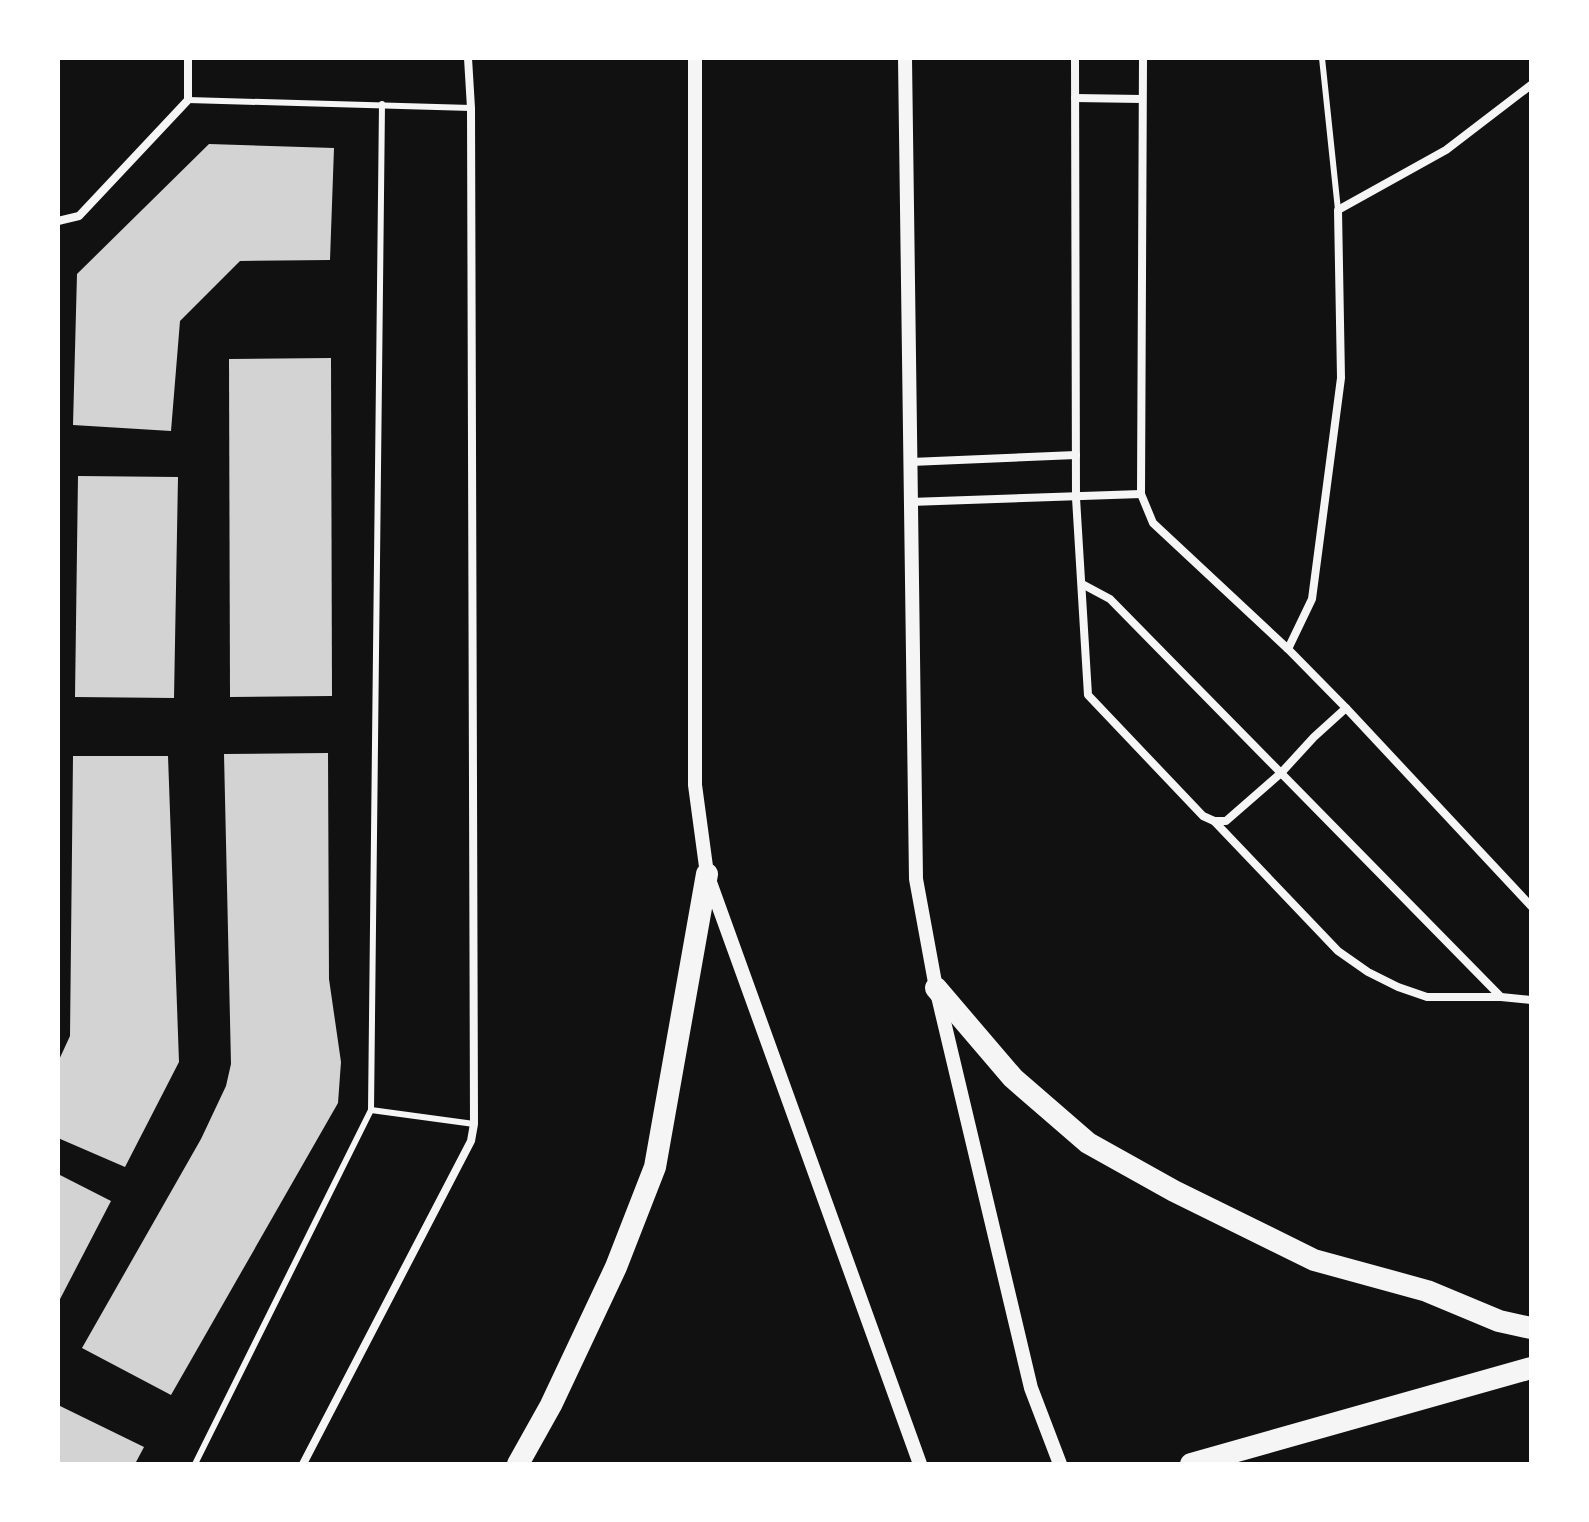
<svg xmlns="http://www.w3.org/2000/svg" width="1589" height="1522" font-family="'DejaVu Sans',sans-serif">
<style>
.building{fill:#d3d3d3}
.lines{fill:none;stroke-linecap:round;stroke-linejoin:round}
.service{stroke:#f5f5f5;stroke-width:6}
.minor{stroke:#f5f5f5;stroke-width:8}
.tertiary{stroke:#f5f5f5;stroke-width:14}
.trunk{stroke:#f5f5f5;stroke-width:22}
</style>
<rect width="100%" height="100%" fill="#111"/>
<g class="building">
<polygon points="209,144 334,148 330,260 240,261 180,321 171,431 73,425 77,274"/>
<polygon points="331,358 332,696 230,697 229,359"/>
<polygon points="78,476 178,477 174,698 75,697"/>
<polygon points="328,753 329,979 341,1062 338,1103 171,1395 82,1348 201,1139 226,1086 231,1064 224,754"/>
<polygon points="73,756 168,756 179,1062 125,1167 58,1138 58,1062 70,1036"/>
<polygon points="58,1174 111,1201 58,1303"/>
<polygon points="58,1405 144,1447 135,1464 58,1464"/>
</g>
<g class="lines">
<g class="service">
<polyline points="1322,58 1338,210"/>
<polyline points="188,100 471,108"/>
<polyline points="371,1110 474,1124"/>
<polyline points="195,1464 371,1110 382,104"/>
</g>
<g class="minor">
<polyline points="1075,58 1076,498 1088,695 1203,816 1214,821 1226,821 1281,773 1314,737 1346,708 1288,649 1153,523 1141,494 1143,58"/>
<polyline points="1075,98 1142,99"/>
<polyline points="58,221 79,216 188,100 188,58"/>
<polyline points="911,462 1076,455"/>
<polyline points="910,502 1141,494"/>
<polyline points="1082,584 1110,599 1501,997 1531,1000"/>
<polyline points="1288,649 1312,599 1341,378 1338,210 1446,150 1531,85"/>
<polyline points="1346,708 1531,906"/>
<polyline points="1214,821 1338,951 1368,972 1398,987 1427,997 1501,997"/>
<polyline points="303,1464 471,1141 474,1124 471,108 468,58"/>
</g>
<g class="tertiary">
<polyline points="695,58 695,785 707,874 920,1464"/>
<polyline points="905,58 916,879 936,988 1031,1388 1060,1464"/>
</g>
<g class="trunk">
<polyline points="936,988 1013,1078 1088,1143 1174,1191 1314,1260 1427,1291 1499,1321 1531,1328"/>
<polyline points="518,1464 551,1405 616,1267 655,1167 707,874"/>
<polyline points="1191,1464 1531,1368"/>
</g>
</g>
<rect width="1589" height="1522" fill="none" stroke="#ffffff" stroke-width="120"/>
</svg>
